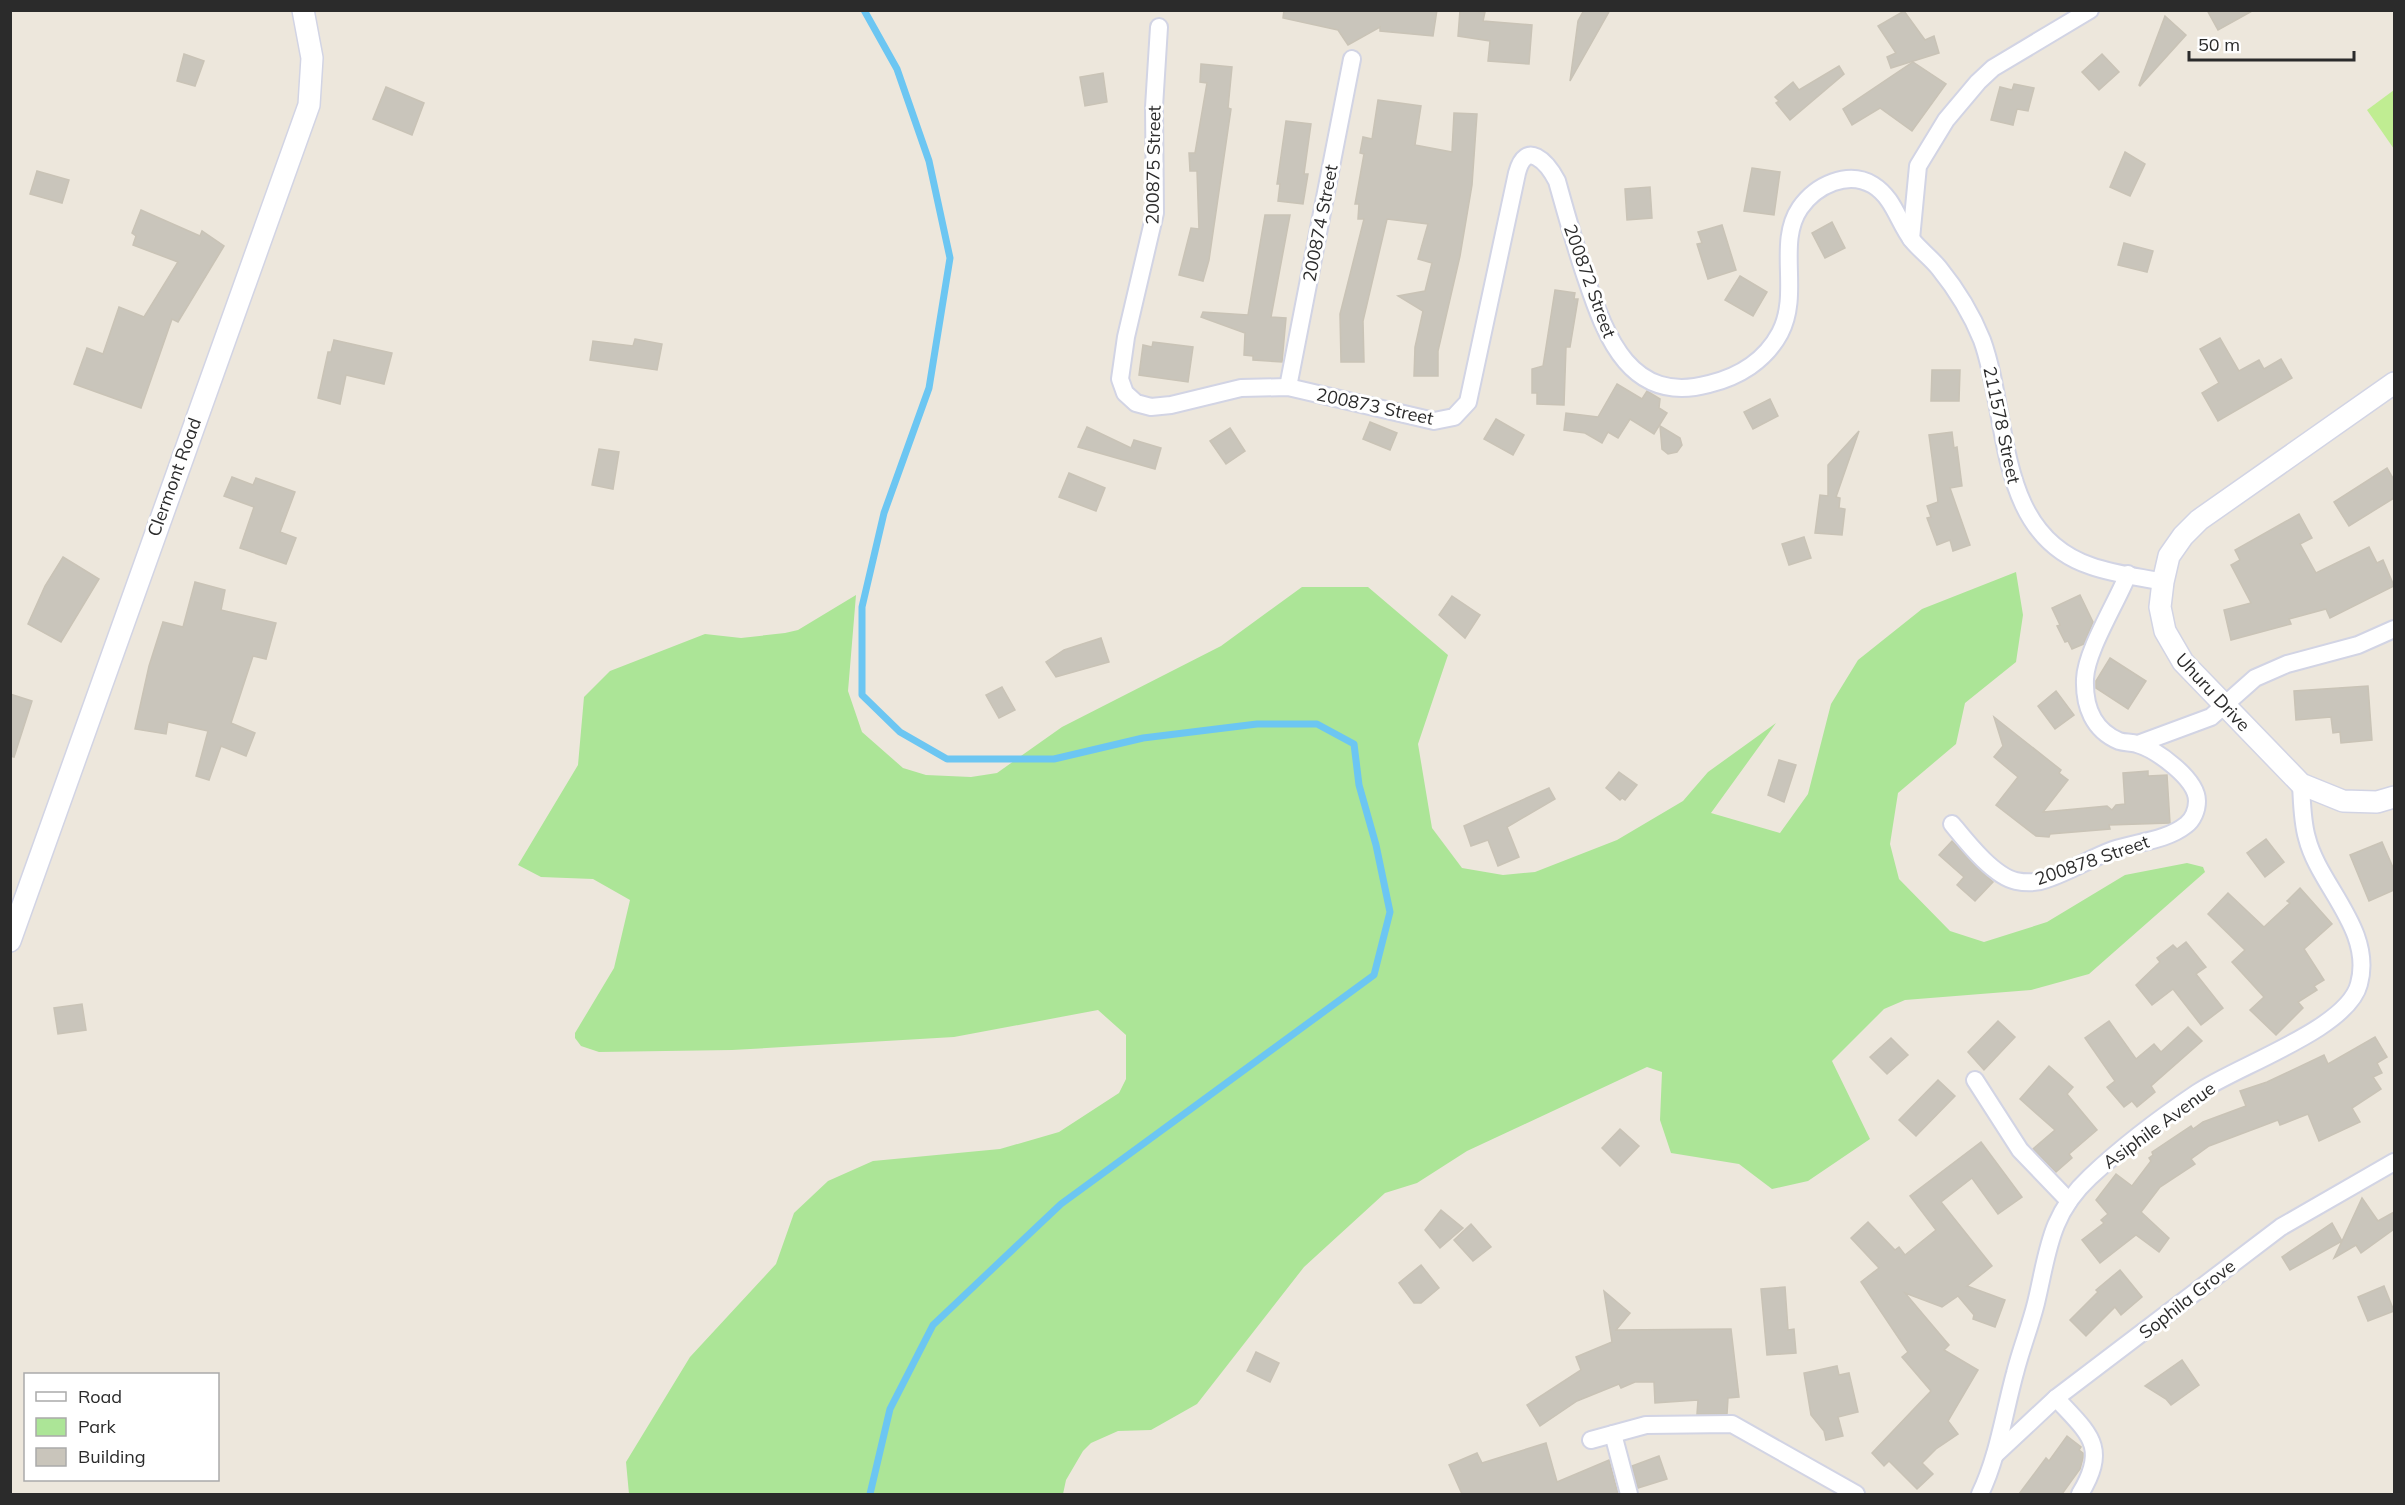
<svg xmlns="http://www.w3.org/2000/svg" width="2405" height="1505" font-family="Mulish,sans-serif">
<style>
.green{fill:#ace597}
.pitch{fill:#c0ed92}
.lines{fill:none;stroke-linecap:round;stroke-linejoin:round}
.stream{stroke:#6cc6f2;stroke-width:7}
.building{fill:#c9c5bb;stroke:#c9c3b6;stroke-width:1.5}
.minor-casing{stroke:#d2d4e4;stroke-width:20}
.tertiary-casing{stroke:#d2d4e4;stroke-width:24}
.minor{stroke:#fff;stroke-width:16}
.tertiary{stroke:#fff;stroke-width:21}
.labels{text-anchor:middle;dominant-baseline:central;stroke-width:6;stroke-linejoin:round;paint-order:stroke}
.street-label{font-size:18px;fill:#2b2b2b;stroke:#fff}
</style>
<rect width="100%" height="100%" fill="#ede7dc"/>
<polygon class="green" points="2016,572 2023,615 2016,662 1965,703 1956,744 1898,793 1890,844 1899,879 1950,931 1984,942 2047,922 2125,875 2187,863 2203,867 2205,872 2089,974 2031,990 1905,1000 1884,1009 1832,1061 1870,1139 1808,1181 1772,1189 1739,1164 1671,1153 1660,1120 1662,1072 1647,1067 1467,1151 1417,1183 1385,1193 1304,1267 1197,1404 1151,1430 1118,1431 1091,1443 1083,1451 1066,1480 1063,1494 629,1494 626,1462 690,1357 776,1264 794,1213 828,1181 873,1161 1000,1149 1059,1132 1119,1093 1126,1079 1126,1035 1098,1010 954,1037 732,1050 599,1052 581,1046 575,1038 575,1033 614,968 630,900 593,879 541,877 518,865 578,765 584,697 610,671 705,634 741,638 785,633 798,630 856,595 848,691 862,732 903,768 926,775 971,777 997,773 1062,727 1221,646 1302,587 1368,587 1448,655 1418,744 1432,828 1462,868 1503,875 1535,872 1617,840 1683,801 1708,772 1776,723 1711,813 1780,833 1808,794 1831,704 1858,660 1922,609"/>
<polygon class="pitch" points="2394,90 2394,149 2367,110"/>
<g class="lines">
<polyline class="stream" points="864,10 897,69 929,161 950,258 929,388 884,513 862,607 862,695 900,732 947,759 1054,759 1143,738 1257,724 1317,724 1354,744 1359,785 1376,845 1390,912 1374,975 1061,1204 933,1325 890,1409 870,1494"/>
</g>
<g class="building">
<polygon points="1284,10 1437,10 1433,36 1380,31 1380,27 1348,45 1338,30 1283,18"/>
<polygon points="1460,10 1485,12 1483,21 1532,25 1529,64 1488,61 1490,41 1458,36"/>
<polygon points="1584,10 1610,10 1570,81 1578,21"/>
<polygon points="2207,10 2254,10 2218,30"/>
<polygon points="1904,11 1925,40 1934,36 1939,53 1891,68 1887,57 1896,53 1878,26"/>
<polygon points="2165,16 2186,35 2140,86 2139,85"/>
<polygon points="184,54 204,61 195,86 177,81"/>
<polygon points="2102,54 2119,72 2099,90 2082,72"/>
<polygon points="1913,62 1946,84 1912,131 1880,108 1852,125 1843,109"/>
<polygon points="1201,64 1232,67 1228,108 1231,109 1209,260 1203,281 1179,275 1191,228 1199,229 1197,171 1190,171 1189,153 1195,153 1207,83 1200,82"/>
<polygon points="1839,66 1844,74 1790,120 1776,103 1779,101 1775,97 1793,82 1799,90"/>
<polygon points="1103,73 1107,102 1085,106 1080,77"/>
<polygon points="2014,84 2034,88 2028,111 2017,109 2013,125 1991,120 2000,87 2012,90"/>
<polygon points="386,87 424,103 412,135 373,119"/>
<polygon points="1378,100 1421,106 1415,145 1452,152 1454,113 1477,114 1472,185 1460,256 1438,351 1438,376 1414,376 1415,347 1423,311 1398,296 1425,291 1432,263 1418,259 1428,224 1387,219 1363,321 1364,362 1341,362 1340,314 1364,219 1358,219 1359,204 1355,204 1364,154 1360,153 1363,137 1372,139"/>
<polygon points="1286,121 1311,124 1304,174 1308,174 1303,204 1278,201 1280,184 1277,184"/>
<polygon points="2125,152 2145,164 2130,196 2110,187"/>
<polygon points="1752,168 1780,172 1774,215 1744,211"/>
<polygon points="37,171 69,180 62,203 30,194"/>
<polygon points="1650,187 1652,218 1627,220 1625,189"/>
<polygon points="141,210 200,236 202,231 224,246 178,322 172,319 141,408 74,384 87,348 103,354 119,307 144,317 178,262 133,245 136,236 132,233"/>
<polygon points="1265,215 1290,215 1271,317 1286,318 1282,362 1253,360 1253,356 1244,355 1245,333 1201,317 1203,312 1248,315"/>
<polygon points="1832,222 1845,248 1825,258 1812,233"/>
<polygon points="1722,225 1736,270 1708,279 1697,244 1702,243 1698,232"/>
<polygon points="2124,243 2153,251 2147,272 2118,265"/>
<polygon points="1740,276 1767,292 1753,316 1725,300"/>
<polygon points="1555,290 1575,293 1574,299 1578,299 1570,347 1566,347 1564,405 1537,404 1537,393 1532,393 1532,369 1543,366"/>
<polygon points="2220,338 2239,371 2259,360 2264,369 2281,359 2292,378 2218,421 2202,393 2219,383 2200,349"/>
<polygon points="635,339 662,344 657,370 590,360 593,341 633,346"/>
<polygon points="334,340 392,353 384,384 346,375 340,404 318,398 328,352 331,352"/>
<polygon points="1153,342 1193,347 1188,382 1139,375 1143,345 1152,347"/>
<polygon points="1932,370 1960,370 1959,401 1931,401"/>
<polygon points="1617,384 1642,399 1647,391 1660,399 1659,408 1667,413 1654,434 1630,419 1618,438 1608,432 1602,443 1585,433 1564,430 1566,413 1598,417"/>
<polygon points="1770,399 1778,416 1753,429 1744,412"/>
<polygon points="1496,419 1524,435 1513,455 1484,439"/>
<polygon points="1370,422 1397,433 1390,450 1363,439"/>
<polygon points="1660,426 1680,438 1682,445 1677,452 1668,454 1662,449"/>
<polygon points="1087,427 1131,448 1134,440 1161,448 1155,469 1078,447"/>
<polygon points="1230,428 1245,451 1226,464 1210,441"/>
<polygon points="1859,431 1836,497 1840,498 1839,508 1845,509 1842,535 1815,533 1820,495 1828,496 1828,465"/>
<polygon points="1952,432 1954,448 1957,447 1962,486 1950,488 1970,545 1953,551 1950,540 1937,545 1927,518 1931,517 1927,506 1938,502 1929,435"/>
<polygon points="599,449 619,452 613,489 592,485"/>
<polygon points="2387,468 2394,480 2394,498 2349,526 2334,502"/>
<polygon points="1069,473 1105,488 1096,511 1059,497"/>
<polygon points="232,477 253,485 256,478 295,492 280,532 296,538 286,564 240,548 254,507 224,496"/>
<polygon points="2299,514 2312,538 2300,544 2316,573 2369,547 2377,563 2383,560 2394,586 2330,618 2326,609 2289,619 2291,624 2231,640 2224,610 2251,603 2231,565 2240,560 2235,550"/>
<polygon points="1804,537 1811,558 1789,565 1782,544"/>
<polygon points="63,557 99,579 61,642 28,624 45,586"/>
<polygon points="195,582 225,590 221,610 276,623 266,659 253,656 231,723 255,733 246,756 221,746 209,780 196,776 208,731 168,722 166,734 135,729 149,666 163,622 183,627"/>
<polygon points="2080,595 2093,622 2084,644 2072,649 2068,641 2065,642 2057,626 2060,625 2052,608"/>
<polygon points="1452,596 1480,615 1465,638 1439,615"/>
<polygon points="1101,638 1109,662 1056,677 1046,662 1064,650"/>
<polygon points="2110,658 2146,681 2128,709 2096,688 2096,681"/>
<polygon points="2368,686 2372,740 2341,743 2340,732 2333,733 2331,717 2296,720 2294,691"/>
<polygon points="1002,687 1015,710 999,718 986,695"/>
<polygon points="2056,691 2074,715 2055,729 2038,706"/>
<polygon points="10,694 32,701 14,757 10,756"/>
<polygon points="1994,717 2061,770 2059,773 2068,780 2043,812 2107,806 2112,810 2116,805 2125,804 2123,773 2148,771 2148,776 2167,775 2170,823 2109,825 2110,829 2050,834 2049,837 2036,836 1996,805 2018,777 1994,757 2003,746"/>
<polygon points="1779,760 1796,765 1784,802 1768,795"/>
<polygon points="1619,772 1637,785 1625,800 1622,798 1620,800 1606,788"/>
<polygon points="1549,788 1555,799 1507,827 1519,857 1498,866 1488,840 1471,846 1464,826"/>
<polygon points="2266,839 2284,862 2265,877 2247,853"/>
<polygon points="1952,841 1993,882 1975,901 1957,885 1964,877 1939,855"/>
<polygon points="2382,842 2394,870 2394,890 2369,901 2350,855"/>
<polygon points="2300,888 2332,924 2304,949 2324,980 2314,986 2317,990 2298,1002 2303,1008 2276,1035 2250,1010 2264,997 2232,962 2245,950 2208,914 2228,893 2264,927 2290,903 2287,901"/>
<polygon points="2186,942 2206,967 2196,974 2223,1008 2201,1025 2173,989 2152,1005 2136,985 2160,962 2157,958 2173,945 2177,949"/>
<polygon points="82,1004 86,1030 58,1034 54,1008"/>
<polygon points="1998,1021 2015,1037 1984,1070 1968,1052"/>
<polygon points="2109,1021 2136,1059 2154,1044 2161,1052 2188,1027 2202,1041 2151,1086 2155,1092 2137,1107 2132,1101 2124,1107 2107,1087 2115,1081 2085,1038"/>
<polygon points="2375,1037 2387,1057 2377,1063 2382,1073 2373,1077 2381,1089 2352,1108 2360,1122 2319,1141 2308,1114 2280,1125 2278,1120 2209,1146 2191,1159 2195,1164 2160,1187 2141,1212 2169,1238 2159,1252 2136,1235 2100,1263 2082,1240 2104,1223 2101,1220 2108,1214 2096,1200 2116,1174 2132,1186 2151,1161 2149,1158 2153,1155 2152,1152 2191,1126 2193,1129 2203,1122 2246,1106 2240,1091 2267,1082 2324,1055 2328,1064"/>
<polygon points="1891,1038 1908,1055 1887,1074 1870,1057"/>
<polygon points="2049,1066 2073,1087 2067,1094 2097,1130 2069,1154 2072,1158 2056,1172 2033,1149 2055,1130 2020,1099"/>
<polygon points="1938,1080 1955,1096 1916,1136 1899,1120"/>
<polygon points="1620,1129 1639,1146 1620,1166 1602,1148"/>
<polygon points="1981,1142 2022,1197 1998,1214 1972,1178 1941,1202 1992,1266 1967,1286 2005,1300 1995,1327 1973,1319 1974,1315 1958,1296 1942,1307 1905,1293 1949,1345 1944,1350 1978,1370 1948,1421 1958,1434 1936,1449 1922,1463 1933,1474 1917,1489 1889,1461 1884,1466 1872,1453 1931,1391 1902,1357 1908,1352 1861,1282 1879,1268 1851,1238 1868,1222 1895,1250 1899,1247 1905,1255 1936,1230 1910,1196"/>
<polygon points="2362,1198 2378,1221 2394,1212 2394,1229 2361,1253 2356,1245 2334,1258 2342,1241 2290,1270 2282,1257 2332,1223 2342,1241"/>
<polygon points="1441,1210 1463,1228 1440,1248 1425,1230"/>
<polygon points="1471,1224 1491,1247 1473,1261 1454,1240"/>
<polygon points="1421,1265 1439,1288 1421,1303 1414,1303 1399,1283"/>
<polygon points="2120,1270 2142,1297 2121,1315 2115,1307 2086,1336 2070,1320 2098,1292 2096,1290"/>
<polygon points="2384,1286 2394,1311 2368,1321 2358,1297"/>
<polygon points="1785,1287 1788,1330 1794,1329 1796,1353 1767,1355 1761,1289"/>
<polygon points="1604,1291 1630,1313 1616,1330 1731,1329 1739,1397 1728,1398 1727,1414 1697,1414 1698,1400 1655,1403 1654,1382 1635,1382 1621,1388 1619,1384 1577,1401 1540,1426 1527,1405 1581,1370 1576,1357 1612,1342"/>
<polygon points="1256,1352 1279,1363 1270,1382 1247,1371"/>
<polygon points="2182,1360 2199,1385 2171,1405 2166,1399 2145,1386"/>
<polygon points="1837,1366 1839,1375 1849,1373 1858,1412 1838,1417 1843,1436 1826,1440 1824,1431 1811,1415 1804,1373"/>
<polygon points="2067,1436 2081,1447 2079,1450 2083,1453 2083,1458 2080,1469 2062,1494 2019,1494 2046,1458 2049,1461"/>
<polygon points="1546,1443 1557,1482 1609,1460 1618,1494 1462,1494 1449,1465 1477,1453 1482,1463"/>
<polygon points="1659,1456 1667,1479 1638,1488 1632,1466"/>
</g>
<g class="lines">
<g class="minor-casing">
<g id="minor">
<path d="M1159 27 1154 107 1155 213 1126 337 1120 379 1125 393 1136 403 1151 407 1171 405 1241 388 1288 387 1434 421 1454 417 1468 402 1517 173C1526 139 1547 162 1557 181 1566 213 1575 246 1586 278 1606 338 1631 405 1709 384 1738 377 1765 361 1780 333 1801 293 1776 243 1800 208 1816 185 1848 170 1873 185 1894 198 1898 222 1912 240 1920 250 1931 258 1939 268 1956 289 1972 315 1982 340 2010 417 1995 534 2091 566 2114 574 2139 577 2163 582"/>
<polyline points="1911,239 1918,166 1946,120 1978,82 1993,68 2090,10"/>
<polyline points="1288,387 1352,59"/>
<polyline points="2138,744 2211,717 2255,678 2287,664 2358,645 2394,629"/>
<path d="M1952 824C1966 841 1993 876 2016 881 2026 883 2037 883 2047 879 2069 872 2091 858 2113 850 2136 842 2166 841 2186 825 2193 820 2197 810 2197 801 2197 779 2157 750 2137 744 2131 742 2125 743 2119 741 2093 730 2084 706 2085 679 2086 651 2117 602 2128 574"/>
<polyline points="1975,1080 2020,1150 2069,1201"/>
<path d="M2056 1398C2089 1434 2109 1446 2080 1494"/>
<polyline points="1613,1434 1629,1494"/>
<polyline points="1591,1440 1646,1425 1732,1424 1856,1494"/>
<polyline points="1995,1455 2056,1398 2281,1227 2394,1162"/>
<path d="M1980 1494C1998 1457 2004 1413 2015 1373 2021 1349 2030 1327 2036 1303 2048 1253 2049 1215 2090 1177 2123 1146 2160 1118 2197 1093 2236 1066 2348 1029 2359 984 2374 930 2319 886 2307 838 2302 821 2302 801 2301 784"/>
</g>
</g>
<g class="tertiary-casing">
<g id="tertiary">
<polyline points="2394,383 2199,520 2183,536 2169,556 2163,582 2160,607 2165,631 2183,662 2301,784 2343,801 2377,802 2394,797"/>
<polyline points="10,941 309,105 312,58 303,10"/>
</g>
</g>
<use href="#minor" class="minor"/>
<use href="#tertiary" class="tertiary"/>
</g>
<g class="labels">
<g class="street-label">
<text transform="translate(1153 165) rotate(-89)">200875 Street</text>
<text transform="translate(1320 223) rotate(-79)">200874 Street</text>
<text transform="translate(1590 281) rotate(70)">200872 Street</text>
<text transform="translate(1375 406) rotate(12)">200873 Street</text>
<text transform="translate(2002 425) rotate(78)">211578 Street</text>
<text transform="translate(174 477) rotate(-70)">Clermont Road</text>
<text transform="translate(2213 692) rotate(47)">Uhuru Drive</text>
<text transform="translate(2092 860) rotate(-19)">200878 Street</text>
<text transform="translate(2159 1125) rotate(-36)">Asiphile Avenue</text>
<text transform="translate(2187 1299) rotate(-38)">Sophila Grove</text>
</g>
</g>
<rect width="2405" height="1505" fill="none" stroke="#2b2b2b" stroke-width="24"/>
<rect x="24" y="1373" width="195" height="108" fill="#ffffff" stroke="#aaaaaa" stroke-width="1.5"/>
<rect x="36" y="1392" width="30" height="9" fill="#ffffff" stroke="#aaaaaa" stroke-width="1.5"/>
<text x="78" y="1403" font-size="18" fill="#2b2b2b">Road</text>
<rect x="36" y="1418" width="30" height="18" fill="#ace597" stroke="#aaaaaa" stroke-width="1.5"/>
<text x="78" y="1433" font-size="18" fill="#2b2b2b">Park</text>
<rect x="36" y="1448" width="30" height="18" fill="#c9c5bb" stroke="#aaaaaa" stroke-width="1.5"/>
<text x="78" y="1463" font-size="18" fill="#2b2b2b">Building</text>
<path d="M2189 51v9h165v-9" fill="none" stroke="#2b2b2b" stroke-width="3"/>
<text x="2198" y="51" font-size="18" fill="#2b2b2b" stroke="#ffffff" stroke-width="4.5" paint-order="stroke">50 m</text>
</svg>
